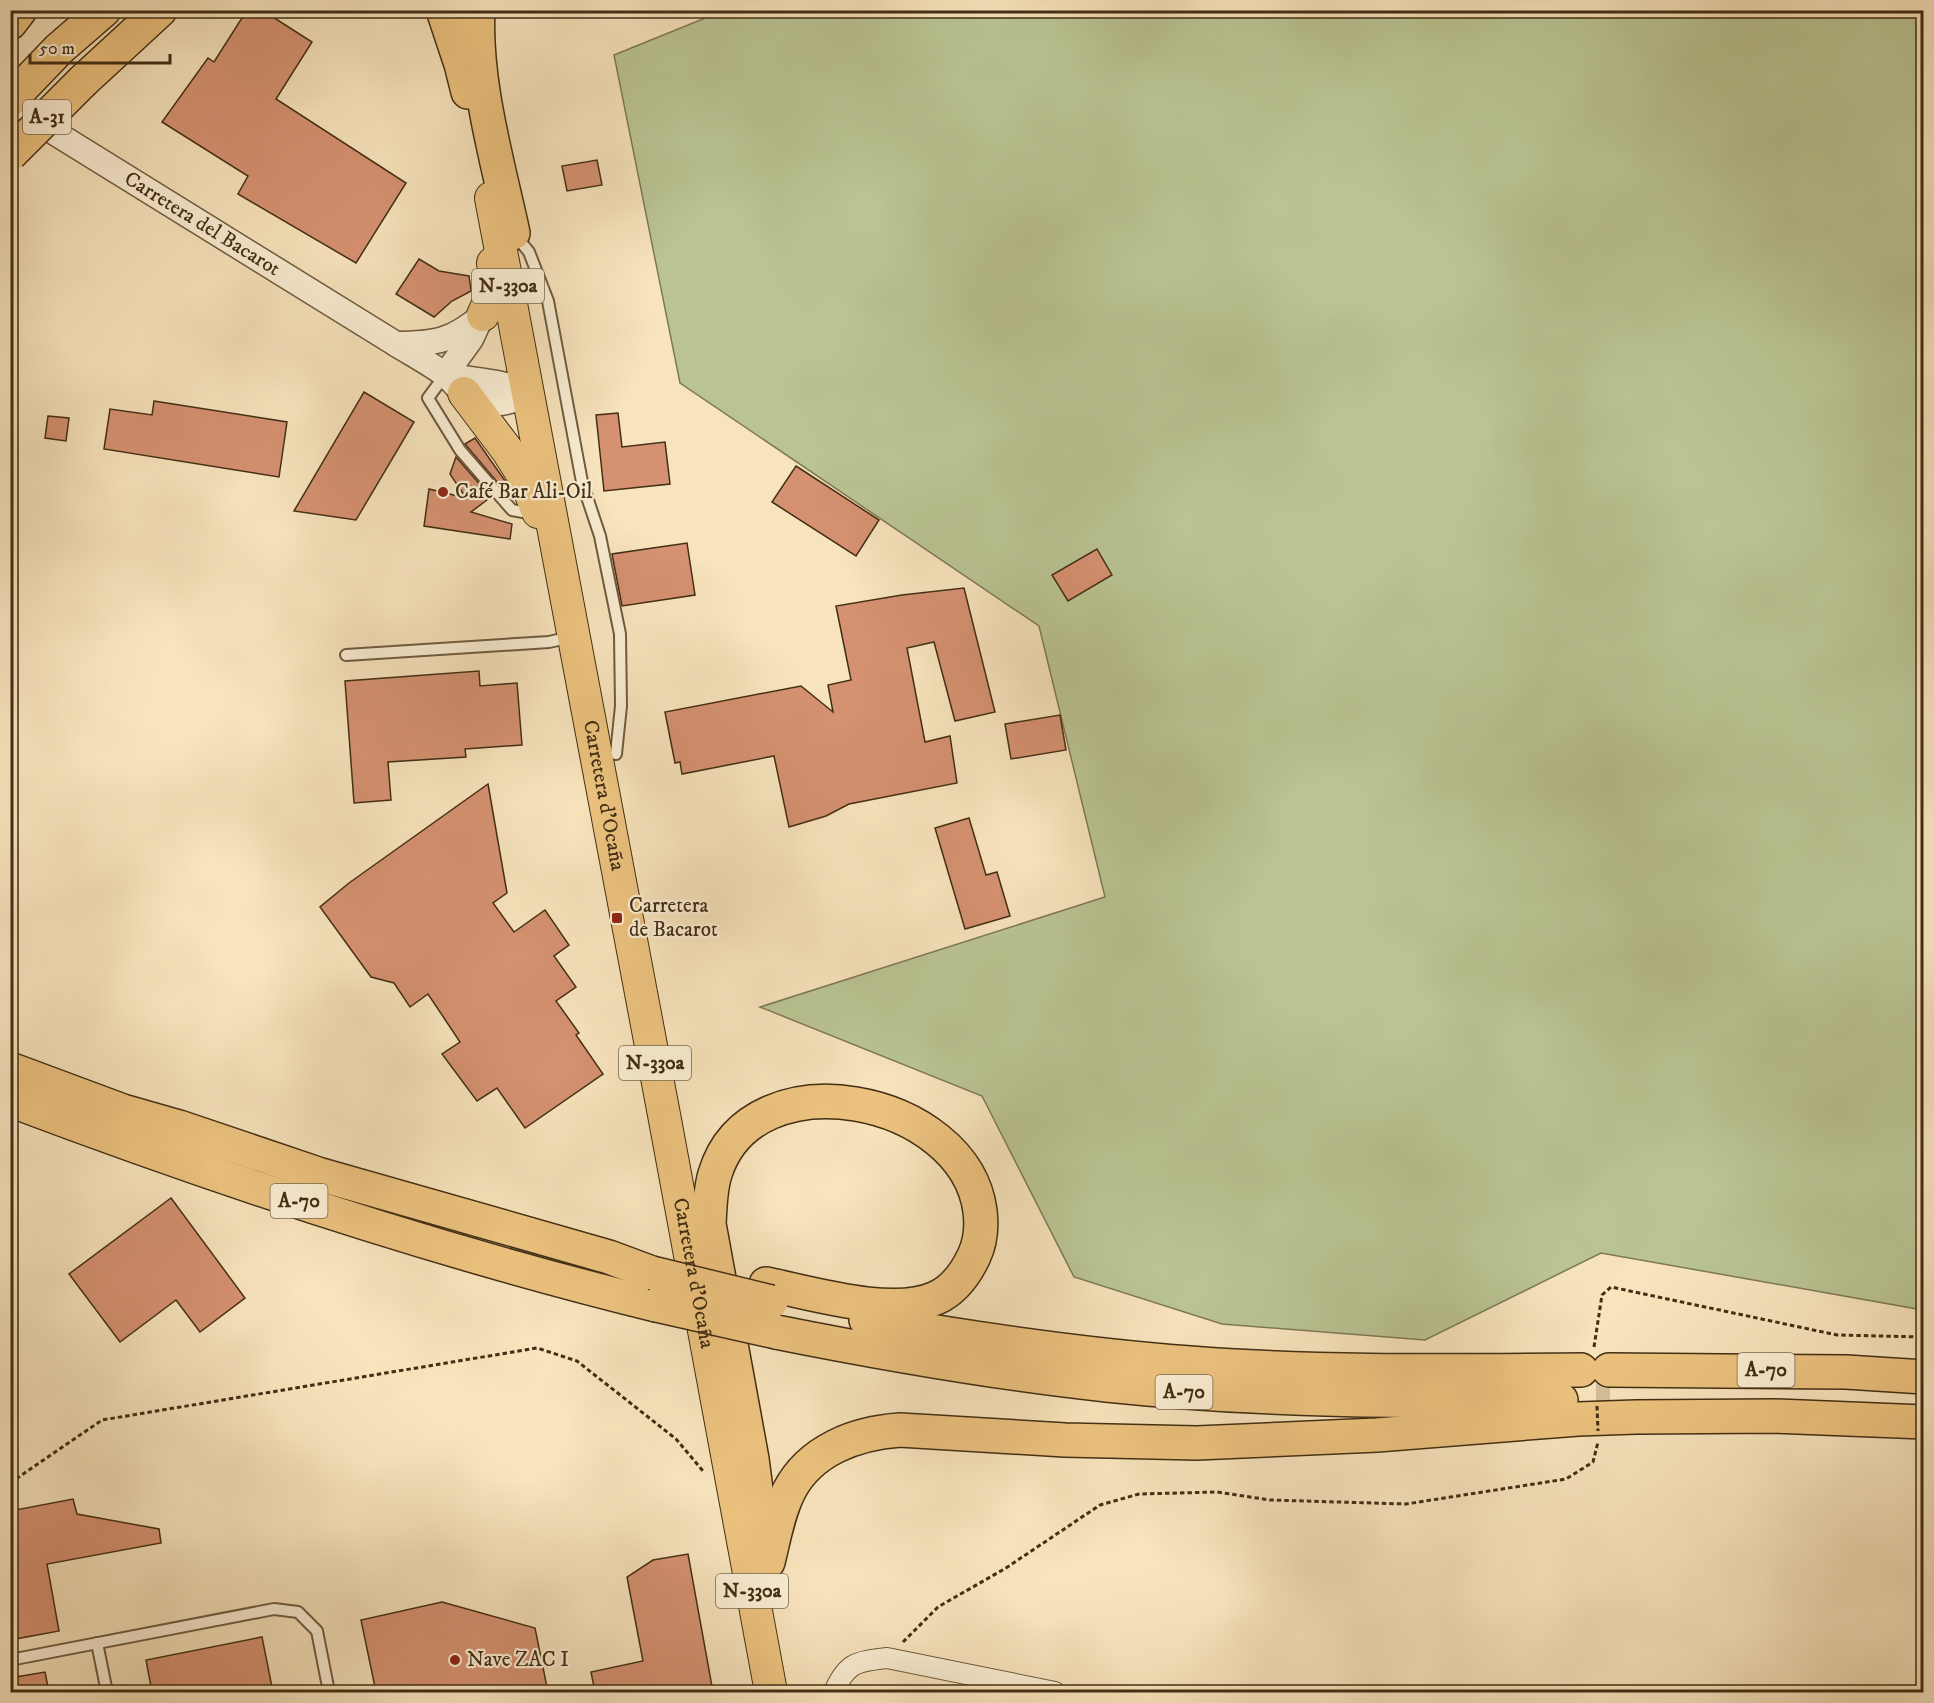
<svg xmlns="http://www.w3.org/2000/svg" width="1934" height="1703" font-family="'IM FELL DW Pica',serif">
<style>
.green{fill:#bac493;stroke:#7e7954;stroke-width:1.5}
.building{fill:#d59171;stroke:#422e14;stroke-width:1.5}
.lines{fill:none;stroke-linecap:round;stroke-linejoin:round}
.motorway-tunnel{stroke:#d3bf9a;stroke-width:33;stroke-dasharray:33 16;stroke-linecap:butt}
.service-casing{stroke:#6f5b3e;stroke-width:14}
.minor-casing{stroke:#6f5b3e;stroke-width:22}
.tertiary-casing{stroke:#6f5b3e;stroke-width:27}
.primary-casing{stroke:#422e14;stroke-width:34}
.motorway-casing{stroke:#422e14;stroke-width:36}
.path{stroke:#422e14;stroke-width:3;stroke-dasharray:4.5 3;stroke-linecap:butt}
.service{stroke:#faedd3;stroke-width:10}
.minor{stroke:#faedd3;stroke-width:20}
.tertiary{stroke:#faedd3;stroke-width:24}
.primary{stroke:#ecc27e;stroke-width:32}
.motorway{stroke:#ecc27e;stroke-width:33}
.motorway-bridge-casing{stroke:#422e14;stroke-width:36;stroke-linecap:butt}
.path-bridge{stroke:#422e14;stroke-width:3;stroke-dasharray:4.5 3;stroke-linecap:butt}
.motorway-bridge{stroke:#ecc27e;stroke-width:33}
.poi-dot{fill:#8f2418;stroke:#faedd3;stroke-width:2}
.labels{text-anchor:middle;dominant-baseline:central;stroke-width:4.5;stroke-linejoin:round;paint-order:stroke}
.shield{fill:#faedd3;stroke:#79674d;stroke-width:1.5}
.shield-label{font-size:20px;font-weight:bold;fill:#422e14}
.street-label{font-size:21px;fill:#422e14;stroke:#faedd3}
.poi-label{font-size:21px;fill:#422e14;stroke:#faedd3;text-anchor:start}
</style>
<rect width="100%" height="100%" fill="#f7e3bc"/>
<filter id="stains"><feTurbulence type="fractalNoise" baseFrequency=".00333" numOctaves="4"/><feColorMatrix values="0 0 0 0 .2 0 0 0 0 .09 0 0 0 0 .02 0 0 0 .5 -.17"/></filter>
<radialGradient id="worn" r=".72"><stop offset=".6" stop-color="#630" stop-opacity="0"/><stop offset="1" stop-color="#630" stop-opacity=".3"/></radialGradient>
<polygon class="green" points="725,10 1923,11 1923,1310 1601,1253 1425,1340 1222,1324 1074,1277 982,1096 760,1007 1105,897 1039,626 680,383 614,55"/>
<g class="building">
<polygon points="247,10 262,10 312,42 276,99 406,183 356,263 238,194 248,176 162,122 208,58 214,62"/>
<polygon points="597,160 602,185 567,191 562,166"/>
<polygon points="419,259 439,271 469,276 471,291 452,301 434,317 421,309 396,294"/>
<polygon points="364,392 414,422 356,520 294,511"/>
<polygon points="154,401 287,422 279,477 104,449 110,409 152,415"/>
<polygon points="618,413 622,447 665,442 670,484 604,491 596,415"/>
<polygon points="48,416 69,418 66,441 45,438"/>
<polygon points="475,438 508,485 503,489 465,444"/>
<polygon points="456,457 491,497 471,512 512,524 510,539 424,526 429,489 466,498 450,474"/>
<polygon points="796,466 879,520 856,556 772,502"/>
<polygon points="687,543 695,595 622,606 612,554"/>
<polygon points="1097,549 1112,575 1068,601 1052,575"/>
<polygon points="964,588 995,712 955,721 934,642 907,648 925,742 950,736 957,783 849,804 826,816 789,827 774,756 682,774 680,762 675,763 665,712 801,686 833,712 828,685 851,680 836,606 902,595"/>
<polygon points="479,671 480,686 517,683 522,745 465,749 466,757 388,762 391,800 354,803 345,681"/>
<polygon points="1060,715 1066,750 1011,759 1005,724"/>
<polygon points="488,784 507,893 493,903 514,932 545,910 569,945 554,956 576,987 556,1001 579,1033 576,1035 603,1074 525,1128 497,1088 477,1101 442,1054 460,1042 428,994 410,1007 394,983 371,977 320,907 349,883"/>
<polygon points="969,818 986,875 997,872 1010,916 965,929 935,828"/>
<polygon points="171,1198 245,1298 200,1332 176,1300 120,1342 69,1274"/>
<polygon points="73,1499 77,1514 159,1529 161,1543 47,1564 59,1631 10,1640 10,1511"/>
<polygon points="688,1554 713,1692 595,1692 591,1672 643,1661 627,1577 653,1560"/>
<polygon points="442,1602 535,1628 548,1692 376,1692 361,1620"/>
<polygon points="262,1637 273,1692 152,1692 146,1660"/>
<polygon points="45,1672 49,1692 10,1692 10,1678"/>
</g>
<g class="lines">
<polyline class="motorway-tunnel" points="1596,1400 1610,1400"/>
<g class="service-casing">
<g id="service">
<polyline points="515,235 529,252 548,301 582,482 600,536 620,634 621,706 616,754"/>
<polyline points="445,375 428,398 460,450 512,510 534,514"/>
<polyline points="346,655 549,642 571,637"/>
<polyline points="97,1643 107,1692"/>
<polyline points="10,1660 274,1609 298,1612 317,1631 329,1692"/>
</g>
</g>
<g class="minor-casing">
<path id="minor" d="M834 1692C847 1662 856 1662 887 1658L1055 1692"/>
</g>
<g class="tertiary-casing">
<g id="tertiary">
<path id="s1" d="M10 105 396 344C412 354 429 363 444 374 452 380 457 388 465 394 486 408 508 405 528 393"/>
<path d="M396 344C436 344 452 341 483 315"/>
<path d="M445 375C473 381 502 380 528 393"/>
<polyline points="445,375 471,339 479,322"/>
</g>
</g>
<g class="primary-casing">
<g id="primary">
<path id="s2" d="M491 198 665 1120 771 1692"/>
<path d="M483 315C492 296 497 284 493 263"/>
<polyline points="464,393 507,450 524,477 538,512"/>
</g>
</g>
<g class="motorway-casing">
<g id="motorway">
<polyline points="443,10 461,64 468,92"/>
<path d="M478 10C474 82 498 163 513 233"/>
<polyline points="10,23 20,10"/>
<polyline points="83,81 160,10"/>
<polyline points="10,100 59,49 104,10"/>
<polyline points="10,1069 123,1111 179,1127 318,1174 609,1257 652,1273"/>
<path d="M10 1100C222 1180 437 1251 656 1305"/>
<path d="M866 1320C973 1339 1082 1355 1190 1363 1320 1373 1451 1371 1581 1370"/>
<path d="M776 1332C886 1354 996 1373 1107 1385 1258 1401 1410 1402 1561 1400"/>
<polyline points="1609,1370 1846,1372 1924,1377"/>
<path d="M760 1520 752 1459 709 1224C710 1207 710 1190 715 1174 752 1053 965 1096 980 1211 982 1227 981 1241 974 1256 966 1273 954 1290 936 1298 893 1318 811 1293 766 1284"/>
<path d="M768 1562C774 1538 778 1513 789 1491 810 1450 856 1433 900 1430L1065 1440 1197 1443 1377 1435 1578 1419 1636 1417 1775 1416 1924 1422"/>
</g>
</g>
<g class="path">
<polyline points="1594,1347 1602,1295 1611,1287 1837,1335 1924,1337"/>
<polyline points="10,1483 102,1420 537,1348 577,1361 676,1439 703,1471"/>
<polyline points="903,1642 938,1607 1006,1568 1100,1505 1139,1494 1217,1492 1270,1500 1406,1504 1566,1479 1593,1462 1598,1442"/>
</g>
<use href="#service" class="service"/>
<use href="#minor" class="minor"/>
<use href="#tertiary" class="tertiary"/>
<use href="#primary" class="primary"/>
<use href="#motorway" class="motorway"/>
<g class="motorway-bridge-casing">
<g id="motorway-bridge">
<polyline points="10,154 83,81"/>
<polyline points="652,1273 771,1302"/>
<polyline points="656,1305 776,1332"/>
</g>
</g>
<polyline class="path-bridge" points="1597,1406 1598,1431"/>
<use href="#motorway-bridge" class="motorway-bridge"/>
</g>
<g class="poi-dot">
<circle cx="443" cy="492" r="6"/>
<rect x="611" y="912" width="12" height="12" rx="3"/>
<circle cx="455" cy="1660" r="6"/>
</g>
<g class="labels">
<g class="shield">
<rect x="23" y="100" width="48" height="34" rx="4.5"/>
<rect x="472" y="269" width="72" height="34" rx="4.5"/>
<rect x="619" y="1046" width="72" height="34" rx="4.5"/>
<rect x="270.5" y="1184" width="57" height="34" rx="4.5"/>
<rect x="1737.5" y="1353" width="57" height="34" rx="4.5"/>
<rect x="1155.5" y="1375" width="57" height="34" rx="4.5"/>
<rect x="716" y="1574" width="72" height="34" rx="4.5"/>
</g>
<g class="shield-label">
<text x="47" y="117">A-31</text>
<text x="508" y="286">N-330a</text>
<text x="655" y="1063">N-330a</text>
<text x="299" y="1201">A-70</text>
<text x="1766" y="1370">A-70</text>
<text x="1184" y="1392">A-70</text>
<text x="752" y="1591">N-330a</text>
</g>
<g class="street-label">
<text stroke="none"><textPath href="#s1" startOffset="226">Carretera del Bacarot</textPath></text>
<text stroke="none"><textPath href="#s2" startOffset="608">Carretera d'Ocaña</textPath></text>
<text stroke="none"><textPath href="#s2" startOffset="1094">Carretera d'Ocaña</textPath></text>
</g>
<g class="poi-label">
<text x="455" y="492">Café Bar Ali-Oil</text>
<text x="629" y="906">Carretera<tspan x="629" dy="24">de Bacarot</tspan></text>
<text x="467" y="1660">Nave ZAC I</text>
</g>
</g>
<rect width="1934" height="1703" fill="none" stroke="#f7e3bc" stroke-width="36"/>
<rect x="12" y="12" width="1910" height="1679" fill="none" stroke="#422e14" stroke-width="3"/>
<rect x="18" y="18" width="1898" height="1667" fill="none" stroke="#422e14" stroke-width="1.5"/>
<path d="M30 54v9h140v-9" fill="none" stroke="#422e14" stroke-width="3"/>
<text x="39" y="54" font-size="18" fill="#422e14" stroke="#faedd3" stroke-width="4.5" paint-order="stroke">50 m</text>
<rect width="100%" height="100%" filter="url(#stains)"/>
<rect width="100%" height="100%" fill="url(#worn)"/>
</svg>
